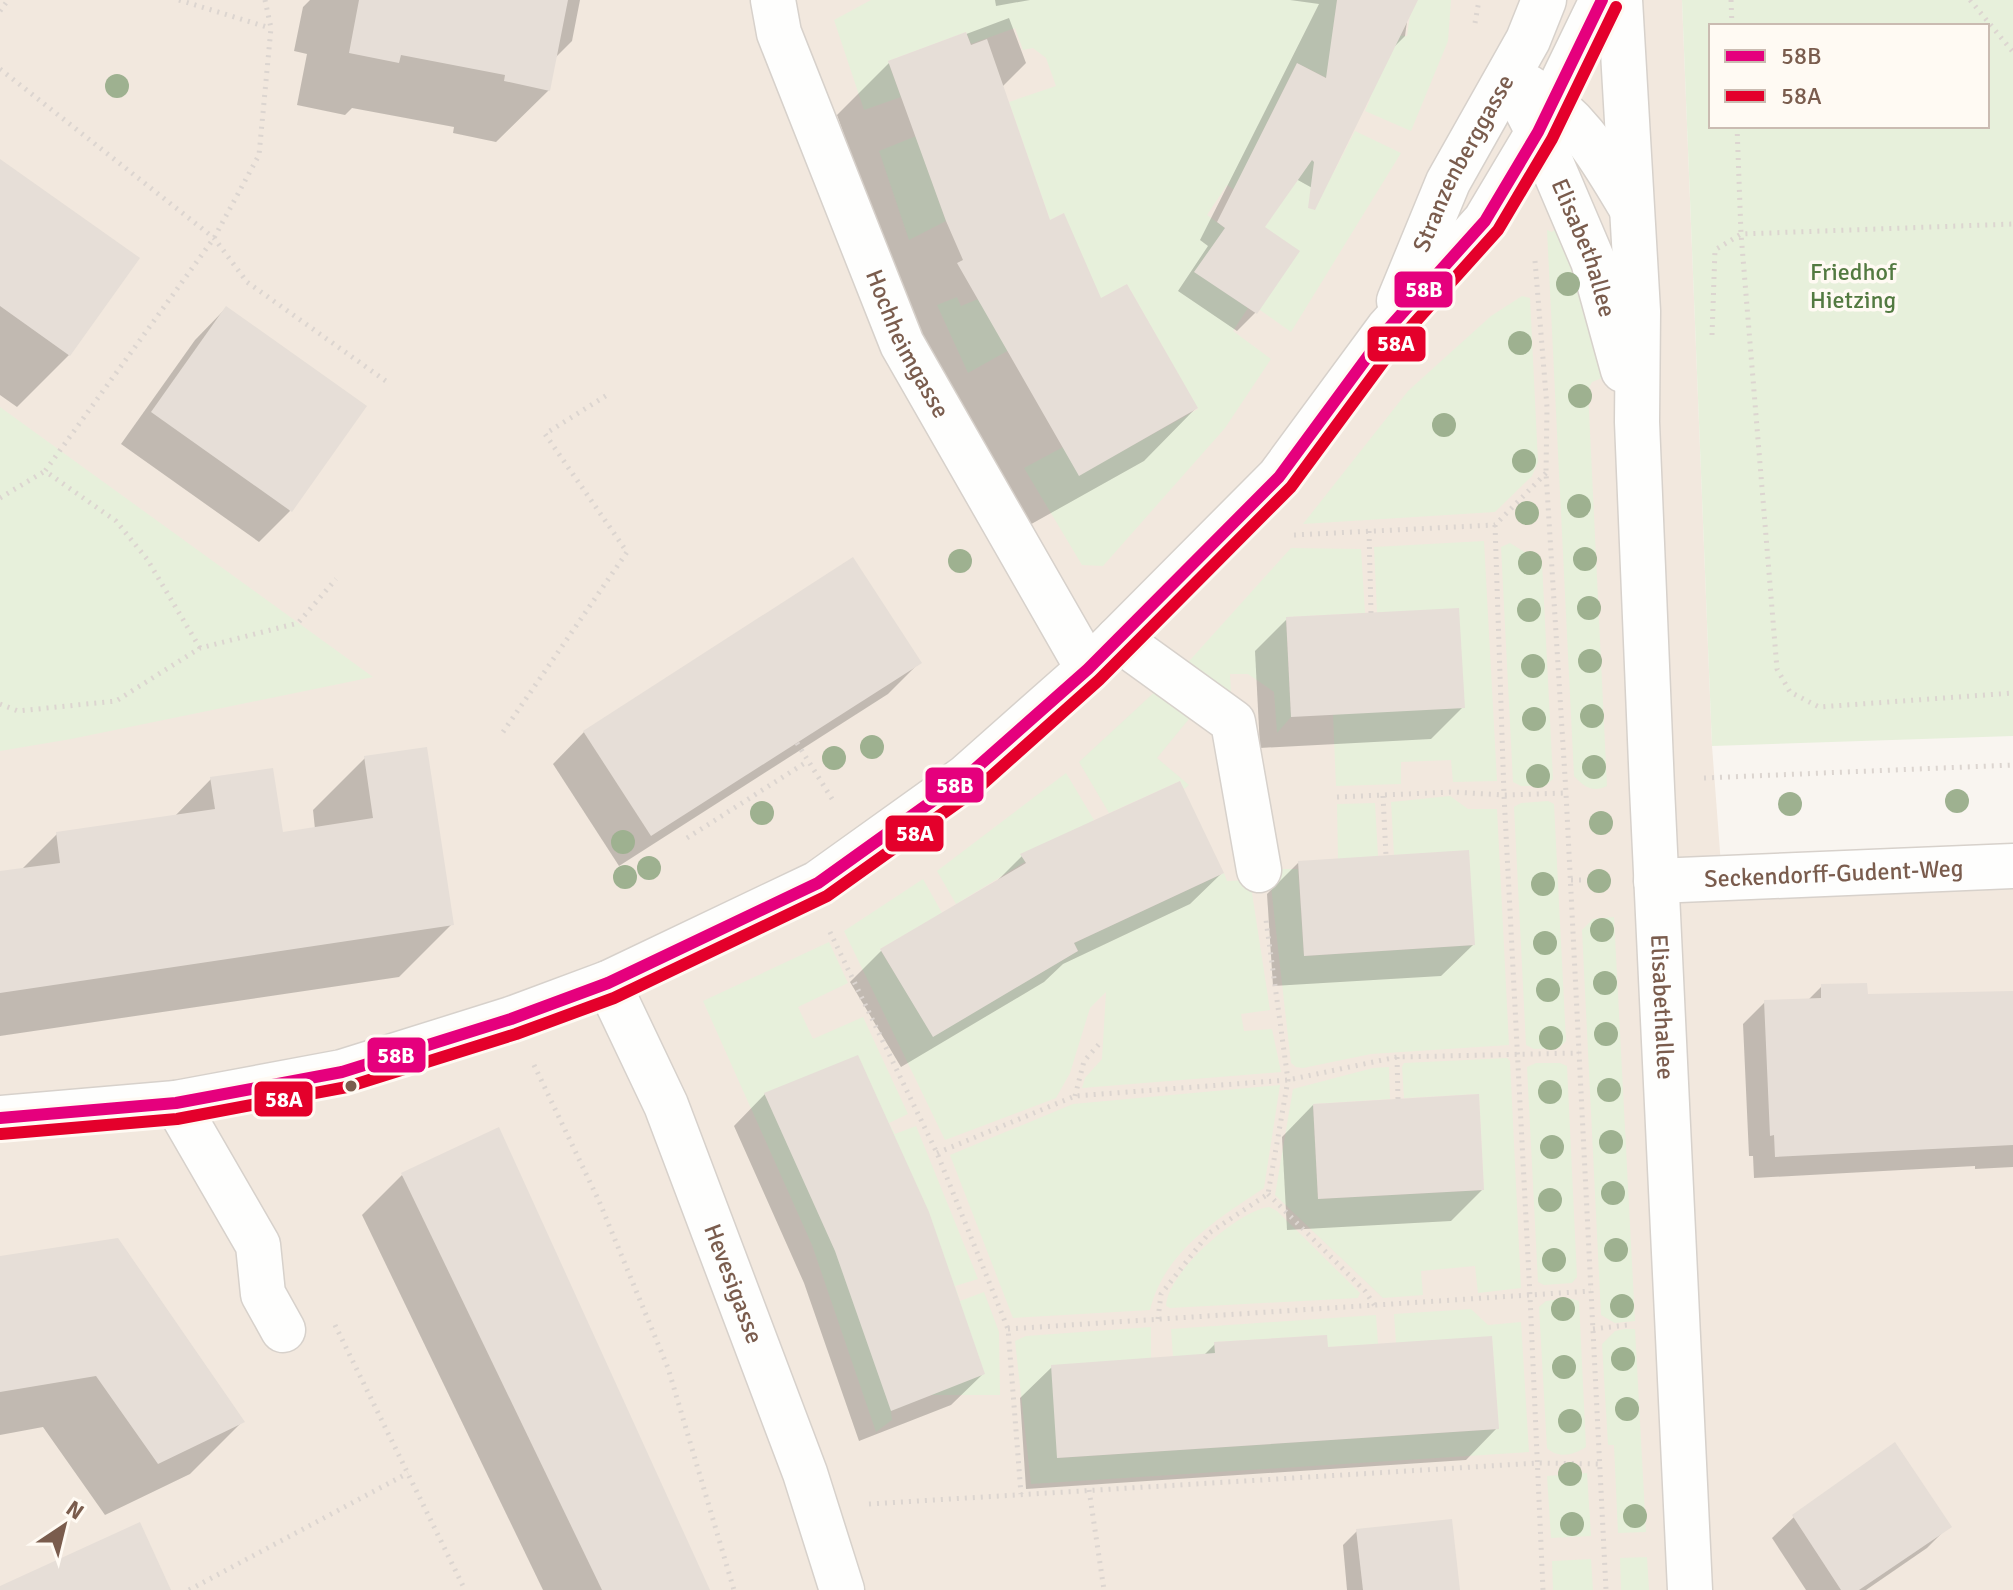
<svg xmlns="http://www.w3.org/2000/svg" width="2013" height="1590" font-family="Signika,sans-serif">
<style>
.residential{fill:#f2e8de}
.green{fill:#e7f0db;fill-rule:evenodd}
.shadow{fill:#0003}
.building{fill:#e6ded7}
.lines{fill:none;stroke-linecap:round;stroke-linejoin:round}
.minor-casing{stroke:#d7d1cb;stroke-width:47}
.path{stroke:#dcd5d0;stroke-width:5;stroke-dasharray:2 6;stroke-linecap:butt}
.minor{stroke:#fefefd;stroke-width:44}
.bus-1-casing{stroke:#fffaf3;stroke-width:18}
.bus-2-casing{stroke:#fffaf3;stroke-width:18}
.bus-1{stroke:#e5007d;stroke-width:12}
.bus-2{stroke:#e4002b;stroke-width:12}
.tree{fill:#9eb190}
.bus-dot{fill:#7a5c4d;stroke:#fffaf3;stroke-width:3}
.labels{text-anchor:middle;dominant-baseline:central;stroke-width:7;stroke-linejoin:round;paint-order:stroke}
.street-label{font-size:24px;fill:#7a5c4d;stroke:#fffaf3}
.park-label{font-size:24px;fill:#537a41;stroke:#fffaf3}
.line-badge{stroke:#fffaf3;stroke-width:3}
.badge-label{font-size:22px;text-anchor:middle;font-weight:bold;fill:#fff}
</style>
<rect width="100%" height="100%" fill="#f9f5f0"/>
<polygon class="residential" points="0,0 1682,0 1712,746 1722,878 2013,866 2013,1590 0,1590"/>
<g class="green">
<polygon points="871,0 1337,0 1333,31 1407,36 1412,0 1451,0 1448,41 1411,131 1365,111 1370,100 1297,63 1261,135 1334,172 1355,131 1401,153 1291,332 1260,310 1265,227 1273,215 1227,185 1207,215 1225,228 1195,272 1248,308 1233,331 1271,359 1225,428 1103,566 1082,565 1024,468 1063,447 1079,475 1198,409 1127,284 968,373 937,305 957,297 961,306 978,299 1064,213 1050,220 1009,102 1056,86 1046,58 1033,48 1023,50 1015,28 971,44 966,32 888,61 901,97 864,110 834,20"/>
<path d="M1682 0H2013V736L1712 746ZM1987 26V126H1711V26Z"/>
<polygon points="916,136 946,221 909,240 879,151"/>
<path d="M1558 226 1600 334 1602 378 1592 382 1588 390 1607 786C1593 793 1584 787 1574 776L1547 230 1552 232Z"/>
<polygon points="1522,296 1530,298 1538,462 1532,476 1495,512 1303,524 1408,391 1491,316"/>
<polygon points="0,407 373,677 71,739 0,751"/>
<polygon points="1484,541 1497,781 1453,782 1451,760 1401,762 1401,784 1336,786 1333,715 1377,613 1374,547"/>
<polygon points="1510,543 1542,563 1553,779 1545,786 1521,786 1513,782 1501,547"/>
<polygon points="1291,548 1361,549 1365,613 1286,617 1291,717 1277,733 1274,692 1248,674 1230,674 1232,709 1182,669"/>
<polygon points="1160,687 1193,714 1157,758 1189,785 1184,789 1180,781 1109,813 1079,762"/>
<polygon points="1066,773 1094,820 956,904 937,871"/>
<polygon points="1450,796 1468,809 1497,809 1509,1045 1371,1054 1303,1068 1296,1067 1291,1063 1269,869 1298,869 1304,956 1474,945 1469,851 1394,855 1391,802"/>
<polygon points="1548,801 1554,804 1566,1041 1559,1048 1534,1049 1526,1045 1514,807 1521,803"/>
<polygon points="1375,803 1378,856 1338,859 1337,804"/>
<polygon points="1224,873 1227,881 1250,880 1270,1010 1241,1014 1244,1031 1272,1029 1281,1072 1082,1088 1085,1078 1102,1059 1106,992 1090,1008 1070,1073 1056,1098 945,1140 844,931 923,879 942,913 880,949 933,1036 1078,951 1074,943"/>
<polygon points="1614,917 1635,1321 1615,1323 1601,1315 1582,930 1593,919"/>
<polygon points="829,942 848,983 798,1007 813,1039 863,1017 908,1114 889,1123 895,1134 916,1126 978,1279 955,1286 960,1301 984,1292 999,1332 1000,1395 930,1395 891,1411 892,1420 876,1432 812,1245 703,1001"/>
<polygon points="1507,1058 1510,1061 1521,1288 1478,1293 1475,1266 1421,1271 1423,1295 1383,1298 1275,1195 1293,1089 1373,1068 1389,1067 1390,1099 1313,1104 1318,1199 1484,1190 1479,1094 1404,1098 1402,1067 1404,1063"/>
<polygon points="1536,1063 1560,1063 1567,1066 1577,1277 1572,1283 1544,1285 1538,1282 1527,1067"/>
<path d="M1280 1085 1264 1188C1217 1219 1164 1252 1150 1310L1013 1318 950 1155 1073 1104Z"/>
<path d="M1269 1207 1277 1211 1360 1293 1358 1298 1170 1308 1166 1306C1167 1273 1237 1211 1269 1207Z"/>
<path d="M1569 1298 1579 1301 1586 1447C1574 1455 1558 1459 1547 1448L1539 1307 1546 1301Z"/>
<polygon points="1471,1309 1488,1325 1521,1322 1529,1452 1031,1484 1015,1341 1026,1336 1151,1327 1151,1359 1058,1458 1499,1429 1492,1337 1396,1343 1394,1314"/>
<polygon points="1376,1315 1378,1344 1328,1347 1326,1335 1215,1342 1215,1354 1173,1357 1171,1329"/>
<polygon points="1624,1329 1635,1329 1646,1532 1618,1533 1614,1445 1608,1445 1602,1344 1615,1331"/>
<polygon points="1587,1473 1591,1536 1551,1538 1547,1476"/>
<polygon points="1647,1557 1649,1590 1621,1590 1620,1558"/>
<polygon points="1591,1559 1593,1590 1553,1590 1552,1561"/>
</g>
<g class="shadow">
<polygon points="310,0 580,0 572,41 555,58 549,90 496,142 453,133 454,127 352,108 345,115 297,105 307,54 294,51 303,7"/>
<polygon points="995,0 1030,0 996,6"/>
<polygon points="1290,0 1410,0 1405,36 1393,48 1314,189 1296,179 1262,228 1297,252 1255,313 1237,331 1178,291 1208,246 1200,240 1319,4"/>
<polygon points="1009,18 1026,63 1002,87 1049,222 1100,301 1196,408 1144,461 1026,527 906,317 894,274 837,115 889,63"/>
<polygon points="0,161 69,355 17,407 0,395"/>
<polygon points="226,308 290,511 259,542 121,444 195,340"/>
<polygon points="1287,619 1463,707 1431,739 1260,748 1255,651"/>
<polygon points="919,663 888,694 619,866 553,764 584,732"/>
<polygon points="365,758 452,924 399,977 0,1036 0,873 20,871 57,834 174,817 211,779 281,834 315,829 313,810"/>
<polygon points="1022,856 1222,873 1190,904 1063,964 1044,982 901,1067 850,982 881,951 993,885"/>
<polygon points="1299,862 1473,945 1441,976 1273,986 1267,894"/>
<polygon points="1822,986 1867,996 2013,992 2013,1167 1975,1169 1975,1166 1754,1178 1753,1156 1749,1156 1743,1024 1765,1002 1808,1000"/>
<polygon points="765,1094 983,1374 951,1405 859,1441 804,1283 734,1126"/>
<polygon points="1313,1105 1482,1190 1451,1221 1287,1230 1282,1137"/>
<polygon points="402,1175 708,1590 543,1590 362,1215"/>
<polygon points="0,1258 242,1422 190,1474 105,1515 43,1427 0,1435"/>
<polygon points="1215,1344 1327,1349 1497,1428 1466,1460 1026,1489 1020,1398 1052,1367 1203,1356"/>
<polygon points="1794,1517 1949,1526 1927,1548 1866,1590 1806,1590 1772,1538"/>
<polygon points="1357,1531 1457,1590 1347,1590 1343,1545"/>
</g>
<g class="building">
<polygon points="359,0 568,0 550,91 504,81 505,75 401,55 399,63 349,53"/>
<polygon points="1337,0 1418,0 1315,210 1308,208 1314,162 1312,160 1265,227 1300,251 1257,314 1194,272 1225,228 1217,222 1297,63 1326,78"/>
<polygon points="966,32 971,45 987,39 1050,220 1064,213 1101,298 1127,284 1198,408 1079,476 957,263 963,260 946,221 888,61"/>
<polygon points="0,159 140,258 70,356 0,306"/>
<polygon points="226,306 367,406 292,512 151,412"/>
<polygon points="853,557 922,663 651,836 583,731"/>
<polygon points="1459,608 1465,708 1291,717 1286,617"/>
<polygon points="427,747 454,925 0,993 0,871 60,863 56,832 215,809 210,777 273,768 283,832 373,818 364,756"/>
<polygon points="1180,781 1224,873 1074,943 1078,951 933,1037 880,949 1026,863 1020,854"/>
<polygon points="1469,850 1475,945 1304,956 1298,861"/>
<polygon points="1867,983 1868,994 2013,991 2013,1145 1775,1157 1774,1135 1770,1136 1764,1000 1821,998 1821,984"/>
<polygon points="858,1055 929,1212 985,1374 891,1411 835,1251 764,1093"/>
<polygon points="1479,1094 1484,1190 1318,1199 1313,1104"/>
<polygon points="499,1127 710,1590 602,1590 401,1173"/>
<polygon points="118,1238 245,1422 158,1464 96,1376 0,1392 0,1256"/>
<polygon points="1327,1335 1328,1347 1492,1336 1499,1429 1057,1458 1051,1365 1215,1353 1214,1342"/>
<polygon points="1895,1442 1952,1527 1859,1590 1841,1590 1792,1515"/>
<polygon points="1452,1519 1460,1590 1363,1590 1356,1529"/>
<polygon points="140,1522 171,1590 0,1590 0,1586"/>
</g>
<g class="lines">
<g class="minor-casing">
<g id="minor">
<path id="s1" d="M773 0 779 33 902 344 1088 669"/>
<path id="s2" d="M1620 0 1638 311 1637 422 1652 788 1690 1590"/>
<path id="s3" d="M1509 76 1538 132 1593 261 1623 370"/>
<path d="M1528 87C1580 118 1600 156 1630 206"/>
<path id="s4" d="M1399 301 1448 182 1528 40 1544 0"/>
<polyline points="1118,639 1233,722 1259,870"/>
<path id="s5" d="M1656 881 2013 866"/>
<path id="s6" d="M608 983 666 1105 805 1473 842 1590"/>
<polyline points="176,1103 258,1245 263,1294 283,1330"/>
<polyline points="0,1118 176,1103 342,1072 511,1019 608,983 818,883 966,777 1088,669 1279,477 1388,329 1485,221 1538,132 1602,0"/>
</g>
</g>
<g class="path">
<polyline points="179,0 270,28"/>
<polyline points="1731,0 1732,26"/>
<polyline points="1970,0 2013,52"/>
<polyline points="0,11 8,0"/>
<polyline points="1475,23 1479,0"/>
<polyline points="0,69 214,238 247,282 390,384"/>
<polyline points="1737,126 1741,234 1777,669 1790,692 1819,707 2013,693"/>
<polyline points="1535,261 1547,407 1546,473 1566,793 1606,1590"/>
<polyline points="1712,335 1715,250 1741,234 2013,224"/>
<polyline points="0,498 45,471"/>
<polyline points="1495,525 1504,795 1530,1296 1543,1590"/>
<polyline points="1369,531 1371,613"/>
<polyline points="1294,535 1495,525 1546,473"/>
<polyline points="200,648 147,559 116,521 45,471 214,238 259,155 271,28 265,0"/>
<polyline points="0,704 18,711 116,701 200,648 298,623 336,579"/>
<polyline points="503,732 627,552 545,434 607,395"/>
<polyline points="797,743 834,802"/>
<polyline points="1704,778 2013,765"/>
<polyline points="1383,796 1386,856"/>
<polyline points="1337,797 1453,792 1504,795 1566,793"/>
<polyline points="687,838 808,761"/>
<polyline points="1571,880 1606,880"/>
<polyline points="830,932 937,1153 1008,1329 1021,1494"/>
<polyline points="1397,1057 1398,1099"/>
<polyline points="534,1065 599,1201 668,1368 734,1590"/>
<polyline points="1075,1096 1084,1061 1101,1042"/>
<polyline points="937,1153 1075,1096 1288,1080 1397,1057 1579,1053"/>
<polyline points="1268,1194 1365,1291 1375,1306"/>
<polyline points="1158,1319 1161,1294 1209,1233 1268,1194 1288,1080 1266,920"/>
<polyline points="335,1325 465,1590"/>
<polyline points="1008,1329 1591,1291"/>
<polyline points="1593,1329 1628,1325"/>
<polyline points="1089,1490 1104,1590"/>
<polyline points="869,1504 1538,1463 1599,1464"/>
<polyline points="189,1590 408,1473"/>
</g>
<use href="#minor" class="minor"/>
<g class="bus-1-casing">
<polyline id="bus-1" points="0,1118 176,1103 342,1072 511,1019 608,983 818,883 966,777 1088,669 1279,477 1388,329 1485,221 1538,132 1602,0"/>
</g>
<g class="bus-2-casing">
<polyline id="bus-2" points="1,1134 177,1119 347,1087 516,1034 614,998 827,896 977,789 1099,680 1291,487 1400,339 1498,230 1552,139 1616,7"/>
</g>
<use href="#bus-1" class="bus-1"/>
<use href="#bus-2" class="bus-2"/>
</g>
<g class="tree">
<circle cx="117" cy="86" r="12"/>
<circle cx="1568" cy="284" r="12"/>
<circle cx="1520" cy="343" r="12"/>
<circle cx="1580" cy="396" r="12"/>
<circle cx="1444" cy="425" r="12"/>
<circle cx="1524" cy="461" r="12"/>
<circle cx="1579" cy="506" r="12"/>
<circle cx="1527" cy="513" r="12"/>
<circle cx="1585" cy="559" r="12"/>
<circle cx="960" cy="561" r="12"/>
<circle cx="1530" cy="563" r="12"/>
<circle cx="1589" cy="608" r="12"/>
<circle cx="1529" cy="610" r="12"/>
<circle cx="1590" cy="661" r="12"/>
<circle cx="1533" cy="666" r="12"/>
<circle cx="1592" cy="716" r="12"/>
<circle cx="1534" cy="719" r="12"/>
<circle cx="872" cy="747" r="12"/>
<circle cx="834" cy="758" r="12"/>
<circle cx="1594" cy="767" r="12"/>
<circle cx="1538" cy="776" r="12"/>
<circle cx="1957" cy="801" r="12"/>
<circle cx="1790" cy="804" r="12"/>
<circle cx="762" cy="813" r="12"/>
<circle cx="1601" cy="823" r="12"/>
<circle cx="623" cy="842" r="12"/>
<circle cx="649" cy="868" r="12"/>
<circle cx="625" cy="877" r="12"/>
<circle cx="1599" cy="881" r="12"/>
<circle cx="1543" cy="884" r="12"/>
<circle cx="1602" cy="930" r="12"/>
<circle cx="1545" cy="943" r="12"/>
<circle cx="1605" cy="983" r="12"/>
<circle cx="1548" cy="990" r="12"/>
<circle cx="1606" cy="1034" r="12"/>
<circle cx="1551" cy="1038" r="12"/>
<circle cx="1609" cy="1090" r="12"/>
<circle cx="1550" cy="1092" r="12"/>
<circle cx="1611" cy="1142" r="12"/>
<circle cx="1552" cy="1147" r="12"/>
<circle cx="1613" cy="1193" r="12"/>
<circle cx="1550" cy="1200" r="12"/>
<circle cx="1616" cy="1250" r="12"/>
<circle cx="1554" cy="1260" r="12"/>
<circle cx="1622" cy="1306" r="12"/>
<circle cx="1563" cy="1309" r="12"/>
<circle cx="1623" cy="1359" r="12"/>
<circle cx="1564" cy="1367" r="12"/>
<circle cx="1627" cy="1409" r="12"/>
<circle cx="1570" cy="1421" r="12"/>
<circle cx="1570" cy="1474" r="12"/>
<circle cx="1635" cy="1516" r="12"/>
<circle cx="1572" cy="1524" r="12"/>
</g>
<circle class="bus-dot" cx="351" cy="1086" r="7"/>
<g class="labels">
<g class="street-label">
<text stroke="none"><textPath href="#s4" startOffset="152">Stranzenberggasse</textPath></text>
<text stroke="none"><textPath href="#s3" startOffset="188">Elisabethallee</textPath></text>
<text stroke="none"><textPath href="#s1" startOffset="370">Hochheimgasse</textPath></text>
<text stroke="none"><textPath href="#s5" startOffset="178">Seckendorff-Gudent-Weg</textPath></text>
<text stroke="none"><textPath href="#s2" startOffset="1008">Elisabethallee</textPath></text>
<text stroke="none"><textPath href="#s6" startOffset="326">Hevesigasse</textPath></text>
</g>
<g class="park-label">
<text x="1853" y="272">Friedhof<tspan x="1853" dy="28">Hietzing</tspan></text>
</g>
</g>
<g class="line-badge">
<rect x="1393" y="270" width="61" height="39" rx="8" fill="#e5007d"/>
<rect x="1366" y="325" width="61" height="38" rx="8" fill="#e4002b"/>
<rect x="924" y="766" width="61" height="38" rx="8" fill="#e5007d"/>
<rect x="884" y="814" width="61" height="39" rx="8" fill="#e4002b"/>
<rect x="366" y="1036" width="61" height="38" rx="8" fill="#e5007d"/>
<rect x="253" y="1080" width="61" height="38" rx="8" fill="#e4002b"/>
</g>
<g class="badge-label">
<text x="1424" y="297">58B</text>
<text x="1396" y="351">58A</text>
<text x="955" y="793">58B</text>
<text x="915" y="841">58A</text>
<text x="396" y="1063">58B</text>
<text x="284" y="1107">58A</text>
</g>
<rect x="1709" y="24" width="280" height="104" fill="#fffaf3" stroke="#cabbb1" stroke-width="2"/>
<rect x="1725" y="50" width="40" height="12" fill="#e5007d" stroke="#cabbb1" stroke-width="2"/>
<text x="1781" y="64" font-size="24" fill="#7a5c4d">58B</text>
<rect x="1725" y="90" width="40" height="12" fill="#e4002b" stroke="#cabbb1" stroke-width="2"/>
<text x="1781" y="104" font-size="24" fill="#7a5c4d">58A</text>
<g transform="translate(64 1526) rotate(35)" stroke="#fffaf3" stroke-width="6" paint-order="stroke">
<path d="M0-6L14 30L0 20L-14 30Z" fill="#7a5c4d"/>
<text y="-12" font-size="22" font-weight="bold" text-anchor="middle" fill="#7a5c4d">N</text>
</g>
</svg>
